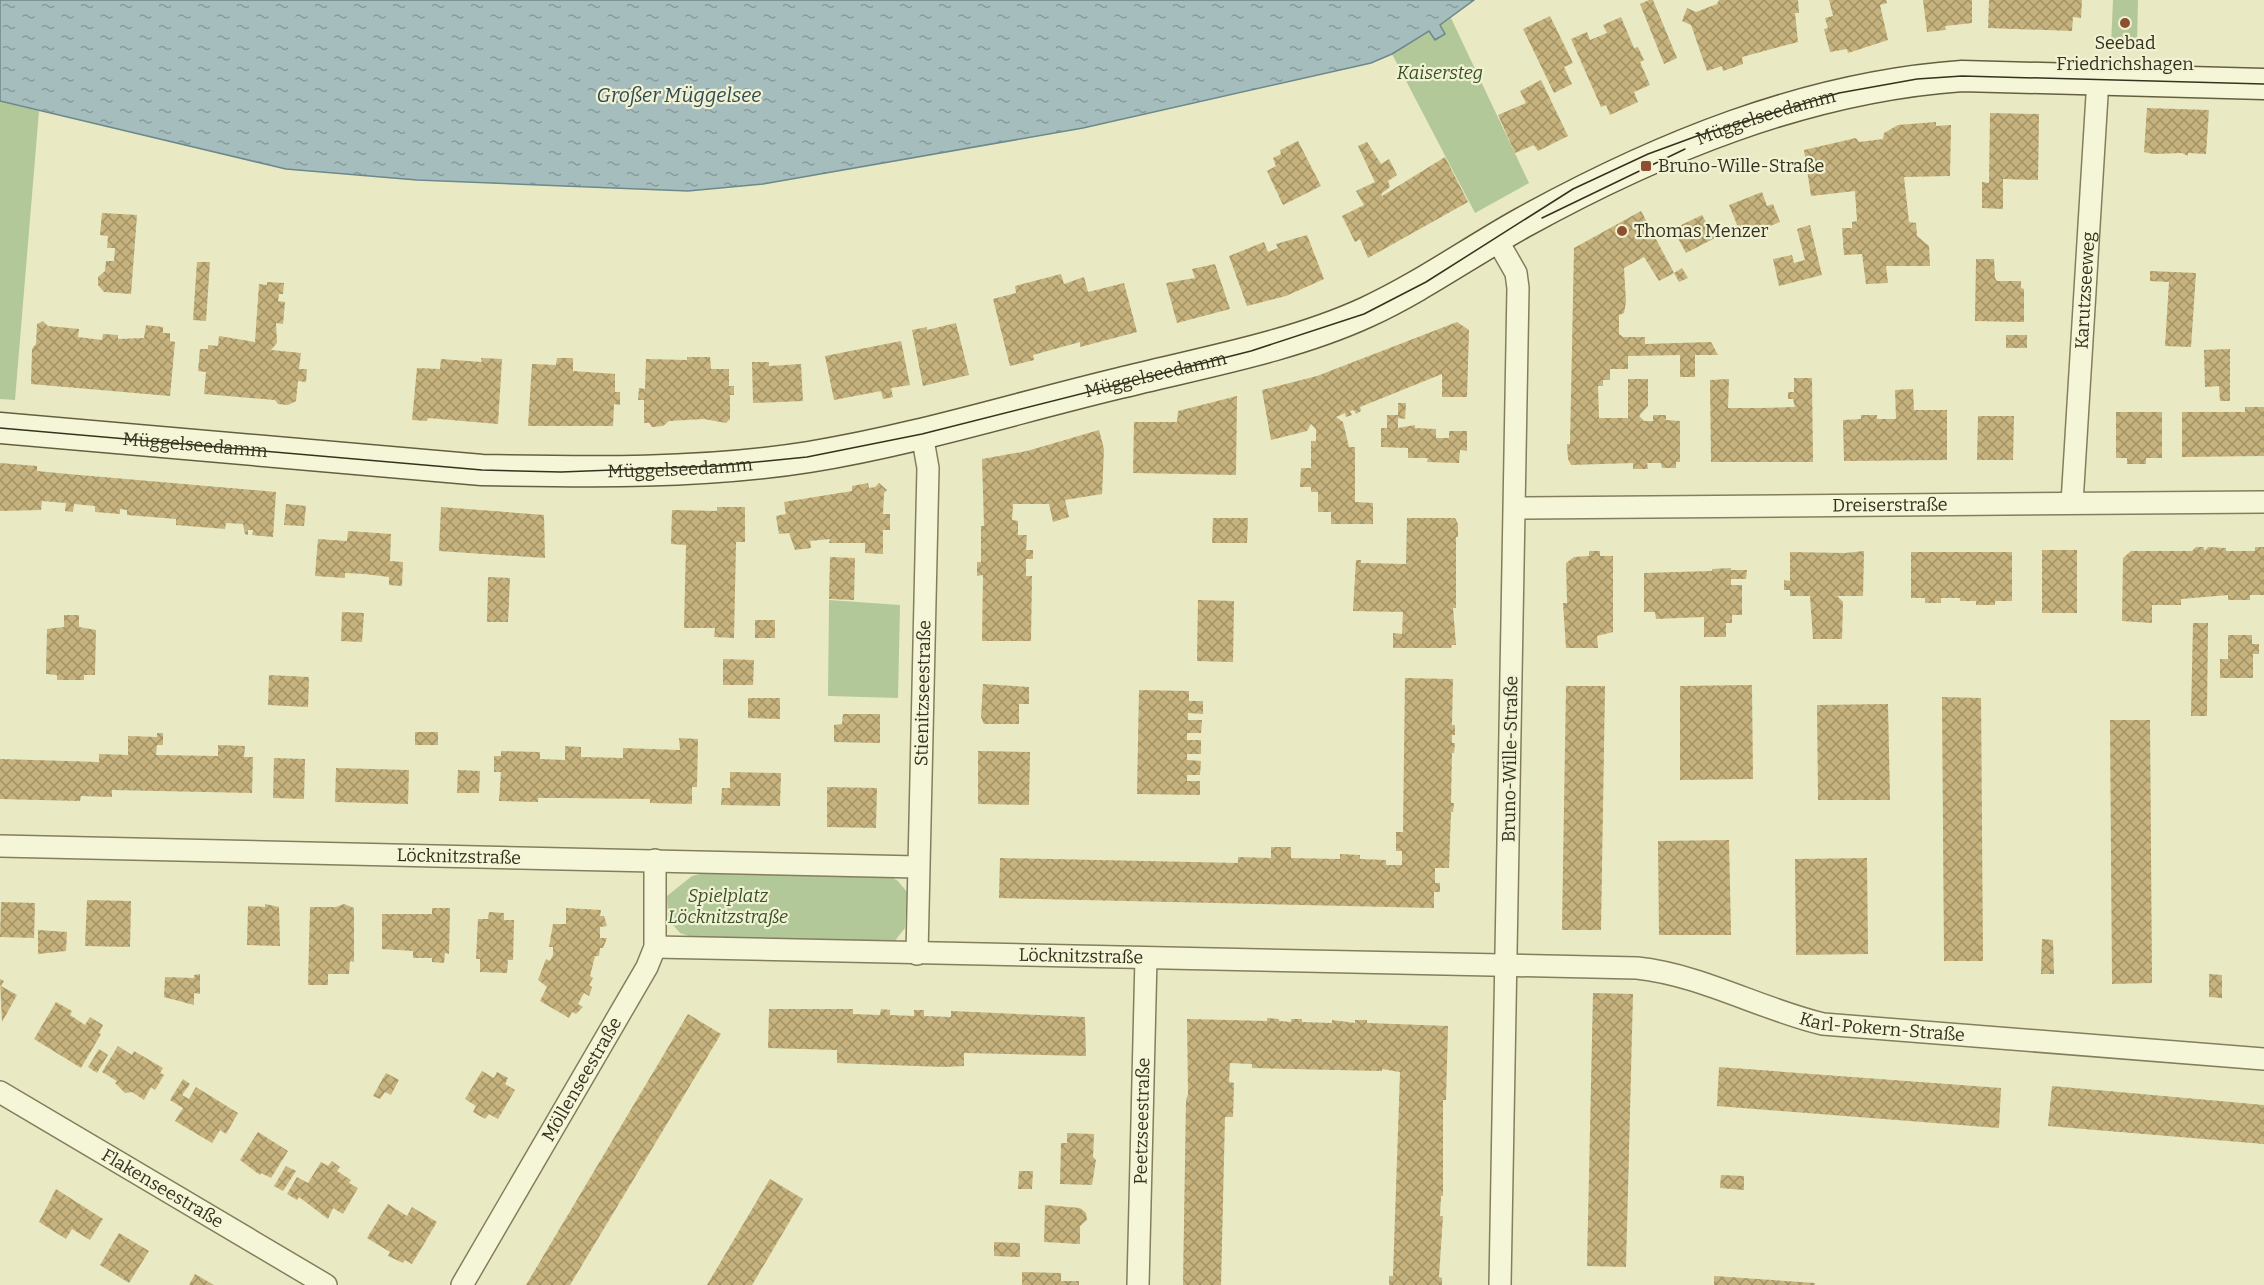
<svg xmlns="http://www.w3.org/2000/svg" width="2264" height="1285" font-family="Bitter,serif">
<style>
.green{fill:#b3c899}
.water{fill:url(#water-ripples);stroke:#6d898b;stroke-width:1.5}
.building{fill:url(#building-cross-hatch)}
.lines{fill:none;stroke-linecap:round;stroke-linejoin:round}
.minor-casing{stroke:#847e5c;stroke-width:24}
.secondary-casing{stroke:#655f3f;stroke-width:33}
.minor{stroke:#f5f6d7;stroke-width:21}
.secondary{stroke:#f5f6d7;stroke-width:30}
.tram{stroke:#35311f;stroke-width:1.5}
.poi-dot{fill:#8e4f31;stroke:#f1f2d3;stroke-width:2}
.labels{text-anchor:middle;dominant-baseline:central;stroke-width:4.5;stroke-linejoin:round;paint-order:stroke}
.poi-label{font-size:18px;fill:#35311f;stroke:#f1f2d3;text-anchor:start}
.park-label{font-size:18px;font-style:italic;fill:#385027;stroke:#f1f2d3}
.street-label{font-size:18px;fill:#35311f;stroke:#f1f2d3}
.water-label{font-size:20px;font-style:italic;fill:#2f4a53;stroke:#f1f2d3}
</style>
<defs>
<pattern id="water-ripples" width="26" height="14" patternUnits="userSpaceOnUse" patternTransform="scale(1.5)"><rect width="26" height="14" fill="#a6bdbe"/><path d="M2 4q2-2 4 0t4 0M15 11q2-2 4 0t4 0" fill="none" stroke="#889a9a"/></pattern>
<pattern id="building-cross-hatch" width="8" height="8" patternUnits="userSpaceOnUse" patternTransform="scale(1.5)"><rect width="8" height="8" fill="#c6b37d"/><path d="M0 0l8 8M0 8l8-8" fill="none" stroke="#a29266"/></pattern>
</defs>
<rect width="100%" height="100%" fill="#e9eac4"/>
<g class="green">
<polygon points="2113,0 2138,0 2137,46 2111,45"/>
<polygon points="1451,18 1529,183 1475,213 1392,54 1430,31 1445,34 1440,25"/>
<polygon points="0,101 39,111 15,400 0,399"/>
<polygon points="829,600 900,605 898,698 828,696"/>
<polygon points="711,871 889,876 898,881 907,892 905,928 894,942 700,940 680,933 668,919 667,896 692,876"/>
</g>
<polygon class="water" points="0,0 1474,0 1440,25 1445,34 1435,40 1429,31 1392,54 1371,63 1083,128 763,184 688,191 417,180 286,169 0,101"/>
<g class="building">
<polygon points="1649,0 1653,0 1677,58 1664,64 1640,4"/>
<polygon points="1719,0 1798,0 1799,13 1795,13 1798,42 1742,57 1743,64 1723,71 1722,66 1707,71 1691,25 1682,21 1687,8 1696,12 1717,4"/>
<polygon points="1829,0 1886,0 1887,3 1880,5 1888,40 1848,53 1847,49 1830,52 1824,29 1828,28 1825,18 1833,16"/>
<polygon points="1923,0 1972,0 1972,23 1945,26 1946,30 1927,32"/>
<polygon points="1989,0 2082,0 2081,18 2073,17 2072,31 1988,28"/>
<polygon points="1550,16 1573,63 1564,67 1572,84 1554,93 1523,29"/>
<polygon points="1621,17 1634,48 1638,47 1644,60 1640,62 1650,85 1634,92 1638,102 1610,115 1606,105 1601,107 1571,39 1587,32 1590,40 1607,33 1603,25"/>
<polygon points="1541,80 1568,136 1538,151 1534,145 1515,153 1498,115 1526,103 1520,91"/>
<polygon points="2147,108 2209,110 2206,154 2188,153 2188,156 2182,153 2153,154 2144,152"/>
<polygon points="1990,113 2039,114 2038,180 2003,179 2003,209 1982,208 1982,182 1989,183"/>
<polygon points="1936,122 1936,126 1951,125 1950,176 1904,177 1909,222 1916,223 1917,236 1929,246 1930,266 1886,266 1888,283 1866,284 1862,254 1844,255 1842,228 1852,228 1852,222 1857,221 1855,191 1811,196 1804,150 1856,138 1859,142 1883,139 1884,133 1898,125"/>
<polygon points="1298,141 1321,186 1283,205 1267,171 1276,166 1273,158 1281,154 1280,150"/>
<polygon points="1367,142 1381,164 1389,159 1397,175 1388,181 1390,187 1381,194 1382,196 1445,157 1468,202 1368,258 1360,239 1355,242 1342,216 1364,205 1356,191 1375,182 1358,146"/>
<polygon points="1762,192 1767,206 1773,204 1780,222 1742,237 1729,205"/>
<polygon points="1641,211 1674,273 1659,281 1644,257 1624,268 1626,302 1624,313 1619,315 1619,334 1623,337 1645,337 1645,344 1711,342 1718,355 1695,355 1695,377 1680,377 1680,355 1628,356 1628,369 1610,369 1610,380 1603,380 1603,386 1598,386 1599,418 1628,418 1628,379 1648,379 1648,406 1639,416 1644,421 1653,421 1653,415 1666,415 1666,420 1680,421 1680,462 1676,462 1676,468 1662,468 1661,463 1647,463 1648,469 1633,469 1633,463 1571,465 1568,459 1567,444 1570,444 1574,248"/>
<polygon points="102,213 137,215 131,294 104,292 98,285 98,277 105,271 106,261 114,261 115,248 107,248 108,236 100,235"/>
<polygon points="1702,215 1715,238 1686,253 1673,229"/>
<polygon points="1810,225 1822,275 1779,286 1773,259 1792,255 1794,263 1805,260 1797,229"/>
<polygon points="1307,235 1324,279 1286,296 1247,306 1229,256 1264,242 1268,252 1278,248 1276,244"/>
<polygon points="1976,259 1994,259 1995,278 1997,281 2021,281 2021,288 2024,289 2024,322 1975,321"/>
<polygon points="197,262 210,262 206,321 193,320"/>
<polygon points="1215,264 1230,309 1177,323 1166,283 1195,278 1192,269"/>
<polygon points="1682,268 1688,278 1679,282 1674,273"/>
<polygon points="2150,271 2196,273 2191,347 2165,346 2169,282 2150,281"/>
<polygon points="1061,274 1064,284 1084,277 1088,292 1124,283 1137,332 1080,347 1080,342 1033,355 1034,360 1010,366 993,299 1016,293 1015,286"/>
<polygon points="267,282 284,283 283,294 279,294 278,301 285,302 283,324 276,323 277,343 271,350 301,353 299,369 307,369 306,382 298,381 296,401 288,405 278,404 275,400 204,394 206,372 198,371 200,349 208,349 208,345 218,346 219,336 255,342 259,284 267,285"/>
<polygon points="43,321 48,326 79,329 78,337 102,340 103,334 118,335 118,339 144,338 146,325 163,327 163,333 170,333 170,341 175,342 170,396 31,384 32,349 36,344 37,324"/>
<polygon points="1457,322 1469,330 1467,397 1442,397 1442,374 1360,407 1361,411 1356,414 1354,410 1350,411 1352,415 1346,417 1345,413 1336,417 1343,422 1349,447 1355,447 1355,502 1373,503 1373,524 1331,524 1331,512 1318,512 1318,492 1311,492 1311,487 1300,487 1301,468 1311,468 1311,441 1316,441 1316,429 1311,424 1307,431 1271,440 1262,390 1317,376"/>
<polygon points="956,323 969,375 923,386 912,330 927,327 927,330"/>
<rect x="2006" y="335" width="21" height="13"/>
<polygon points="901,341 910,385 891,388 893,397 883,399 881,391 834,400 825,356"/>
<polygon points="2230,349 2230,401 2220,401 2219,386 2205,387 2204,350"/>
<polygon points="687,357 710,357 711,369 729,369 729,386 734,386 734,395 730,395 730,419 726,423 704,419 669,421 663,426 652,427 649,423 644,423 644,400 638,400 639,388 645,389 646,359 687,360"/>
<polygon points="481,358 502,359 498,424 428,418 427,421 412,420 417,368 440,369 441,359 482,362"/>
<polygon points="557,358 573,358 573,371 615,374 615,392 620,392 620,405 614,404 613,426 528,426 532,364 556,365"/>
<polygon points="752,362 769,362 769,366 801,364 803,401 753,403"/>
<polygon points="1794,378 1812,378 1813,462 1711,462 1710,380 1729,379 1728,408 1761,408 1795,407 1793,399 1788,399 1788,392 1794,392"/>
<polygon points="1913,389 1914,410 1947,410 1947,460 1844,461 1843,420 1861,419 1861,415 1877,415 1877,419 1896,419 1895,390"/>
<polygon points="1237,396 1236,475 1133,473 1134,422 1177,422 1178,411"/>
<polygon points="1398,403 1406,403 1405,419 1398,418 1398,428 1415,425 1415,428 1436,429 1436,438 1449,438 1449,431 1467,431 1467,451 1460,450 1459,463 1427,462 1428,458 1408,458 1408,448 1381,447 1381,428 1387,428 1387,415 1398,415"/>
<polygon points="2245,407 2264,407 2264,456 2182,457 2182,412 2245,412"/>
<polygon points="2116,412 2162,412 2162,458 2146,458 2146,464 2127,464 2127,458 2116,458"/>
<polygon points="1978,416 2014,416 2013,460 1977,460"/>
<polygon points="1099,430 1104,449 1102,494 1065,500 1069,517 1053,522 1049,504 1013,504 1012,520 1018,521 1018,535 1027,535 1026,550 1033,550 1033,559 1026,559 1026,576 1032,576 1031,641 982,641 983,575 977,576 977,562 981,562 981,526 984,526 982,459 1027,451"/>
<polygon points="0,463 37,466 37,471 68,474 276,492 273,537 252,535 253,530 248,530 248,535 245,534 243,524 226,523 225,529 176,525 176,519 127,515 127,510 120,509 120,514 95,512 95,506 74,504 73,512 65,511 66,503 42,501 41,510 0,511"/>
<polygon points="868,483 869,488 875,487 879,483 887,490 884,493 883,514 890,514 890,530 883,530 883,554 865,553 865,543 829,543 830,539 810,541 811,548 795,550 789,533 779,534 776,516 786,514 784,502 852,491 852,486"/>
<polygon points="286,504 306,506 304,526 284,525"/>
<polygon points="441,507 544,515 545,558 439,551"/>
<polygon points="717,507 745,507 745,542 736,542 734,638 714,637 715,628 684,628 686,545 671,544 672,510 717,511"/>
<polygon points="1213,518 1248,518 1247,543 1212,543"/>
<polygon points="1407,518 1455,518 1458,524 1458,537 1456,537 1456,608 1453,608 1456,645 1452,645 1451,648 1393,648 1393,633 1402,634 1403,612 1353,611 1356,560 1361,560 1361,563 1406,564"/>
<polygon points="348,531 391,534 390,561 403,562 402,586 389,585 389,577 365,574 345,573 345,578 315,576 318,539 347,541"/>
<polygon points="2196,547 2203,547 2205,551 2208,547 2226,548 2226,551 2255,551 2255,547 2264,547 2264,595 2250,595 2250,600 2228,600 2228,595 2181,599 2181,605 2152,605 2152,623 2122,621 2123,558 2131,551 2192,551"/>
<rect x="2042" y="550" width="35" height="63"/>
<polygon points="1589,551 1600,551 1600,556 1613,556 1613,632 1597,636 1598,648 1566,648 1563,603 1567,603 1566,563 1574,557 1589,556"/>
<polygon points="1864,551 1863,596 1837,596 1843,602 1842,639 1813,639 1810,596 1790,596 1790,590 1784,590 1784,580 1790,581 1790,552 1845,553"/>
<polygon points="1911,552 2012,552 2012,601 1995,601 1995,605 1976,605 1976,601 1960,601 1960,598 1941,598 1941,603 1925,603 1925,598 1911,598"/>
<polygon points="830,557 855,558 854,600 829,599"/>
<polygon points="1731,568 1731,570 1747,570 1746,579 1731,579 1731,585 1742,585 1742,615 1732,615 1732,623 1726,623 1726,637 1704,637 1704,617 1656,619 1655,612 1644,612 1644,573 1712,571 1712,569"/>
<polygon points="488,577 510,578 508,622 487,622"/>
<polygon points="1198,600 1234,601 1233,662 1197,661"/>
<polygon points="342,612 364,613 362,642 341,641"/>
<polygon points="64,615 79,615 79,627 96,630 95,675 84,675 84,680 57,680 57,675 46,674 47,629 64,627"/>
<rect x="755" y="620" width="20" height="18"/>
<polygon points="2193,623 2208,623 2207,716 2191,716"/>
<polygon points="2228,635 2252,635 2252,644 2259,644 2259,654 2253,654 2253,678 2220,678 2220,659 2228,659"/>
<polygon points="723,659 754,660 753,685 723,685"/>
<polygon points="269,675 309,677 308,707 268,705"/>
<polygon points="1405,678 1453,679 1452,725 1455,725 1455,735 1452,735 1452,743 1455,743 1454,753 1452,753 1451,803 1454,803 1453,812 1451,812 1449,868 1435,868 1435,883 1440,883 1440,892 1434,892 1434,908 999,898 1000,858 1238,863 1238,857 1271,858 1271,847 1291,847 1291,858 1340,859 1340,854 1360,855 1360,859 1386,860 1386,865 1402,865 1402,851 1396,851 1396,832 1403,832"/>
<polygon points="983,684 1029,687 1029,704 1019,704 1019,724 984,724 981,717"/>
<polygon points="1752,685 1753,779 1680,780 1680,686"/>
<polygon points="1566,686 1605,686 1601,930 1562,930"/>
<polygon points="1139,690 1189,691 1189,701 1203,701 1203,714 1188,713 1188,720 1202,720 1201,733 1187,733 1187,740 1201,740 1201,754 1187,754 1187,760 1201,761 1200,775 1187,775 1187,781 1200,781 1200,795 1137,794"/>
<polygon points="1942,697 1981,698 1983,961 1944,961"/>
<polygon points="748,698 780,698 780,719 748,718"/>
<polygon points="1888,704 1890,800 1818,800 1817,705"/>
<polygon points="843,714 880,714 880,743 834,742 834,725 842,724"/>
<polygon points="2110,720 2150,720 2152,983 2112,984"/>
<rect x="415" y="732" width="23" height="13"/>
<polygon points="157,733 163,733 163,745 157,745 156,755 218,756 218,745 245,746 244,757 253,757 252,793 112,790 112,797 81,796 80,801 0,799 0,759 99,762 99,754 128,755 128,736 157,737"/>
<polygon points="679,738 698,739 697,787 692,787 692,804 650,803 650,799 563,798 538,798 538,802 499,801 501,772 494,772 494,756 501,756 501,751 540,752 540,759 565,760 565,746 581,747 581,757 623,758 623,748 680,750"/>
<polygon points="978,751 1030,752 1029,805 978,804"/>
<polygon points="274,758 305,759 304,799 273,798"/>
<polygon points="336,768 409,770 408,804 335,802"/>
<polygon points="458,770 480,771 479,793 457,793"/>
<polygon points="730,772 781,773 780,806 721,805 722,788 730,788"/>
<polygon points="827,787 877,788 876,828 827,827"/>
<polygon points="1729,840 1731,935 1659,935 1658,841"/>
<polygon points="1867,858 1868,954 1796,955 1795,859"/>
<polygon points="87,900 131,901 130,947 85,946"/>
<polygon points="1,902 35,903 34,938 0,937"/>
<polygon points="265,904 279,907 280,946 247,945 248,906 265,907"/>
<polygon points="344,904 354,908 354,962 350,961 349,974 328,974 328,985 308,985 310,907 336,907"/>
<polygon points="432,908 450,908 449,954 445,953 444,963 432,962 432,958 413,958 413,951 382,949 382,914 432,914"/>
<polygon points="566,908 601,910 600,916 604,916 607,926 600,927 600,938 607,938 603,948 600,948 599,956 595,956 590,976 593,978 589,985 592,987 589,996 584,993 578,1004 583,1007 576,1014 572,1012 569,1018 540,1001 547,987 538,980 546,959 550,961 553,955 553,947 549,947 553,924 566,924"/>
<polygon points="489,912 504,913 504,920 514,920 513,960 508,960 507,973 480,972 480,959 476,959 478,919 488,919"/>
<polygon points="38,930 67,932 66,951 38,954"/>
<polygon points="2042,939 2053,940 2054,974 2041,974"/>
<polygon points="200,974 200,994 194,993 194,1005 164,997 165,977 194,978 194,975"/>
<polygon points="2209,974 2222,975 2222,998 2209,997"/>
<polygon points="0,979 4,981 1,986 17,995 2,1022"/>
<polygon points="1593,993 1633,994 1626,1267 1587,1266"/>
<polygon points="56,1002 72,1011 70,1015 85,1025 90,1017 103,1025 99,1033 101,1034 81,1068 34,1039"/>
<polygon points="769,1009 853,1009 853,1014 880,1015 881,1009 890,1010 890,1015 914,1016 914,1010 924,1010 924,1016 951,1017 951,1011 1085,1017 1086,1056 964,1053 964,1066 944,1067 837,1063 837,1050 768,1048"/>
<polygon points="688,1014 721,1034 570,1285 526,1285"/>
<polygon points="1267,1018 1279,1019 1279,1021 1291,1022 1291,1019 1302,1019 1302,1022 1332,1023 1332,1020 1355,1023 1355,1020 1367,1020 1367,1023 1448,1026 1446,1100 1443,1100 1443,1196 1441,1196 1440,1216 1443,1216 1439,1277 1442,1278 1442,1285 1389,1285 1389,1276 1393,1276 1400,1072 1382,1069 1382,1071 1252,1068 1252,1064 1230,1063 1229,1082 1234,1083 1233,1117 1225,1117 1221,1285 1183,1285 1186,1100 1188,1094 1187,1019 1267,1021"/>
<polygon points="118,1046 132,1055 134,1051 163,1068 160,1073 164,1075 155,1090 151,1087 144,1100 132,1092 125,1093 115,1083 117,1081 102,1072"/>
<polygon points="99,1049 108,1055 97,1073 88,1067"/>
<polygon points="1719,1067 2001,1088 1999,1128 1717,1106"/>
<polygon points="482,1071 494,1078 497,1072 508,1078 505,1084 515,1090 498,1119 489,1114 485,1119 473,1112 476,1106 465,1099"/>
<polygon points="386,1073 399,1080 391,1095 385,1092 380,1099 373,1096"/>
<polygon points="183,1079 190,1084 182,1095 189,1099 196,1087 238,1113 226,1134 220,1130 212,1143 175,1121 183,1108 170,1100"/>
<polygon points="2052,1086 2264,1105 2264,1144 2048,1126"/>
<polygon points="258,1132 288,1151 271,1178 261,1173 260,1175 240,1160"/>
<polygon points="1067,1133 1094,1134 1093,1157 1096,1160 1092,1185 1060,1184 1061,1143 1067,1143"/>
<polygon points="332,1161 340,1167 337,1171 351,1180 349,1183 358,1188 343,1214 333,1208 328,1219 299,1197 297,1200 287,1194 297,1177 308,1183 321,1162 328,1166"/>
<polygon points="286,1166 296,1171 283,1191 274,1186"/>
<polygon points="1019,1171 1033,1171 1032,1189 1018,1189"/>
<polygon points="1721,1175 1744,1176 1744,1190 1720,1188"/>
<polygon points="770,1179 803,1199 752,1285 707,1285"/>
<polygon points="56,1189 103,1219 90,1240 72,1229 66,1239 39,1222"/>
<polygon points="388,1204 407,1216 412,1207 437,1222 412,1264 405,1260 403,1263 388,1256 390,1252 367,1238"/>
<polygon points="1045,1205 1080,1208 1086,1213 1087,1220 1080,1226 1080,1244 1044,1242"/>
<polygon points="119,1233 149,1251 129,1283 100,1265"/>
<polygon points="994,1242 1020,1243 1020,1257 994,1256"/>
<polygon points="1022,1272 1061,1273 1061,1281 1079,1281 1079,1285 1022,1285"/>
<polygon points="195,1274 214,1285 189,1285"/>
<polygon points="1714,1276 1815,1283 1815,1285 1714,1285"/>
</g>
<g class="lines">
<g class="minor-casing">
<g id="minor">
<polyline points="1496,238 1516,273 1518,288 1500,1285"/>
<path id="s1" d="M2072 503 2098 79"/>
<path id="s2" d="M1515 508 2264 502"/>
<path id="s3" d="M0 846 917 867"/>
<path id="s4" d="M655 947 1637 968C1702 975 1760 1009 1823 1024L2264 1059"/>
<path id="s5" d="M917 954 928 468 922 434"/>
<path id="s6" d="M0 1092 326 1285"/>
<path id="s7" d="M462 1285 647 967 655 947V860"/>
<path id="s8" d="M1138 1285 1146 958"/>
</g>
</g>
<g class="secondary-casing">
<g id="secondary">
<path id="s9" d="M0 428 482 470C590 472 702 474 809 457 914 440 1016 408 1120 383 1200 363 1291 347 1367 312 1421 287 1470 252 1522 223 1658 148 1806 87 1962 76L2264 84"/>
</g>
</g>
<use href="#minor" class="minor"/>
<use href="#secondary" class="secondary"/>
<g class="tram">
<polyline points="1542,218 1685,149"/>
<polyline points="0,428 482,470 561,472 716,466 807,457 922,434 1251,351 1364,314 1426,282 1573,189 1648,154 1697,136 1839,93 1917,79 1962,76 2264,84"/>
</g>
</g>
<g class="poi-dot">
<circle cx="2125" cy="23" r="6"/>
<rect x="1640" y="160" width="12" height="12" rx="3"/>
<circle cx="1622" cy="231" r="6"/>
</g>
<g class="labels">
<g class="poi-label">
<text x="2125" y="43" text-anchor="middle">Seebad<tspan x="2125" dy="21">Friedrichshagen</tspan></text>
<text x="1658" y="166">Bruno-Wille-Straße</text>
<text x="1634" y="231">Thomas Menzer</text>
</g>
<g class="park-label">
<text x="1440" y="73">Kaisersteg</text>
<text x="728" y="896">Spielplatz<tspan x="728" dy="21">Löcknitzstraße</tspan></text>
</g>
<g class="street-label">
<text stroke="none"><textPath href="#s9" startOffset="1834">Müggelseedamm</textPath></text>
<text stroke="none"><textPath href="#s1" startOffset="213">Karutzseeweg</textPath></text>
<text stroke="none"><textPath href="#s9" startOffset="1168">Müggelseedamm</textPath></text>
<text stroke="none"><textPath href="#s9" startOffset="196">Müggelseedamm</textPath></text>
<text stroke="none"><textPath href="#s9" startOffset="682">Müggelseedamm</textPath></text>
<text stroke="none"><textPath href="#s2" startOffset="375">Dreiserstraße</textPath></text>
<text stroke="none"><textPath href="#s5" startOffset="261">Stienitzseestraße</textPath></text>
<text transform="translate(1510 759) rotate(-89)">Bruno-Wille-Straße</text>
<text stroke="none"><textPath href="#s3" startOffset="459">Löcknitzstraße</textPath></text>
<text stroke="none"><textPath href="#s4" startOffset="426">Löcknitzstraße</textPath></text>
<text stroke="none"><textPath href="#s4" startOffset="1236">Karl-Pokern-Straße</textPath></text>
<text stroke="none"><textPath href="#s7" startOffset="238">Möllenseestraße</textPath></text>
<text stroke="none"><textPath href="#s8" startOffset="164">Peetzseestraße</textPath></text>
<text stroke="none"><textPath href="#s6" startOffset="189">Flakenseestraße</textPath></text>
</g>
<g class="water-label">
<text x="679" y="95">Großer Müggelsee</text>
</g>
</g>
</svg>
